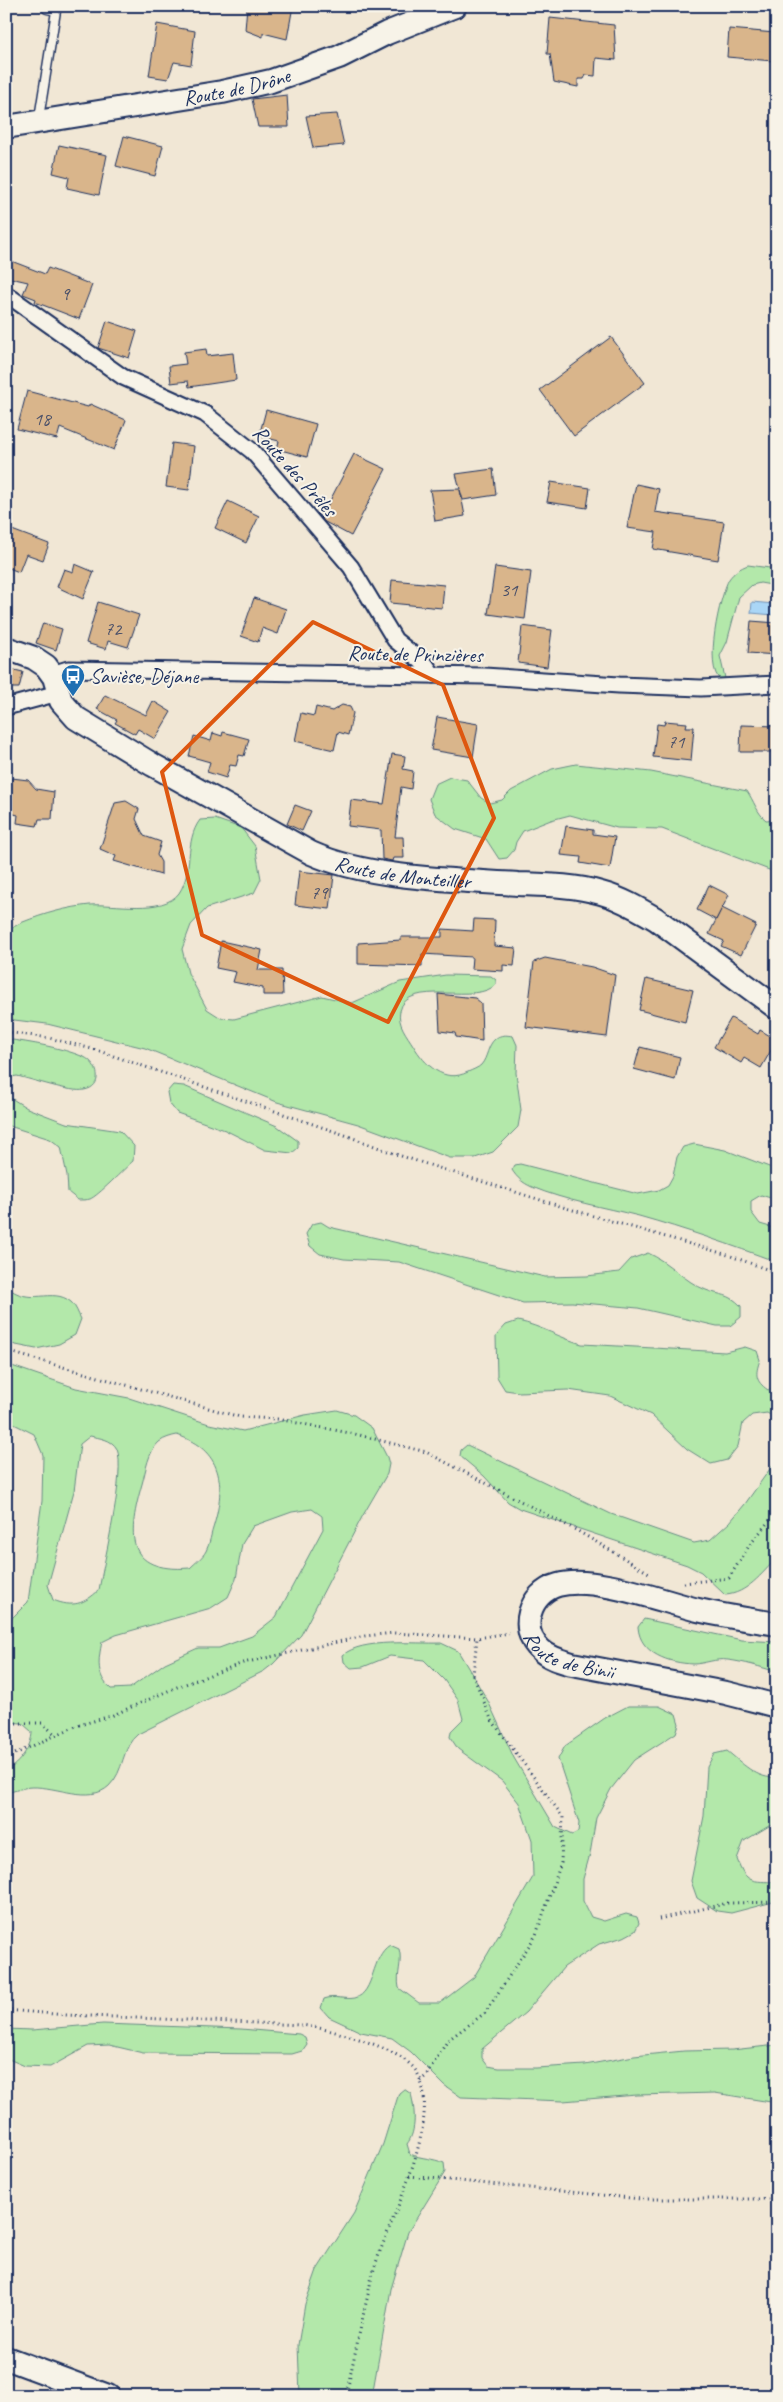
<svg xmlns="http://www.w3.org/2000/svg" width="783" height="2402" font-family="Caveat,sans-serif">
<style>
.green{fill:#b3e8aa;stroke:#678c84;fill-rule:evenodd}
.water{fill:#aad6f6;stroke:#7193b9}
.building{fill:#d9b58b;stroke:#1b2f5e}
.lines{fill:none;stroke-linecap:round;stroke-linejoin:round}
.lane-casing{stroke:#1b2f5e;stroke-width:11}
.street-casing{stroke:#1b2f5e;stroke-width:19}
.secondary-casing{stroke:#1b2f5e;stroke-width:26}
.path{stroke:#1b2f5e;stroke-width:3;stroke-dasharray:1 4;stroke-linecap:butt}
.lane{stroke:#f7f3e8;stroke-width:8}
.street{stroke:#f7f3e8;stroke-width:15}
.secondary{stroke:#f7f3e8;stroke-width:22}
.marked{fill:none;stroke:#de5710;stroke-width:4;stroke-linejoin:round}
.labels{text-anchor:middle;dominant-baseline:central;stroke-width:4;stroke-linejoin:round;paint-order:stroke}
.number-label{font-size:19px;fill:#4a5069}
.street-label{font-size:21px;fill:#1b2f5e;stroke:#f7f3e8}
.poi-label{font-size:21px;fill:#1b2f5e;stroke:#f7f3e8;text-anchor:start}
</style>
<rect width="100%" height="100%" fill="#f1e7d5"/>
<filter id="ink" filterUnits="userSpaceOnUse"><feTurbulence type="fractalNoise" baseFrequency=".02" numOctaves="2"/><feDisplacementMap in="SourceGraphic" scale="10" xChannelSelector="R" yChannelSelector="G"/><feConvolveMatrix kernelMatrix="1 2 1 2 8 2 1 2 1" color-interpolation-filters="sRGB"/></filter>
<g filter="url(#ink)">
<g class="green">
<path d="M748 565 777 569V586L760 583 752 585 739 597 727 642 720 656 725 678 721 680C703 669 720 595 729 579 734 572 740 568 748 565Z"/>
<path d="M576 764 651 772 747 791C754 801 757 813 766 820L777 819V873L662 829 617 828 570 815 551 820 523 831 516 842 514 850 507 858 499 859 486 839 455 829 435 814 429 799 435 784 450 777 467 780 481 798 490 803 502 800 511 791 552 769Z"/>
<path d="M215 819 241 828 255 846 261 879 254 893 207 908 191 925 182 949 188 973 207 1009 221 1018 234 1019 322 996 352 1003 400 982 446 975 491 976 496 980V984C478 1006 407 977 400 1011 397 1024 407 1035 413 1045 425 1065 444 1084 468 1072 472 1070 478 1068 481 1065 488 1057 487 1046 495 1039 501 1034 506 1035 513 1036L517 1045 516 1073 521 1110 518 1127 493 1152 475 1158H450L358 1124 277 1102 145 1048 47 1024 6 1019V931C12 929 17 924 23 922 43 914 68 907 90 905 113 903 163 915 179 893 194 871 184 841 200 820Z"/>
<path d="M6 1039C32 1043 60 1047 84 1057 99 1064 104 1087 84 1090 72 1093 31 1079 17 1076L6 1078Z"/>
<polygon points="173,1085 184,1086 277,1126 298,1141 298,1148 292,1153 265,1150 225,1130 177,1113 169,1103 167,1092"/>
<path d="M6 1095 27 1108 66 1123 120 1131 134 1146 133 1161C124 1169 98 1196 90 1199 87 1200 82 1200 78 1200L68 1192 67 1175 61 1147 50 1139 6 1125Z"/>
<path d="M694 1144 725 1150 777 1170V1200L761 1195 751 1201V1212L760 1224 777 1229V1262C731 1245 685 1229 639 1216 603 1207 566 1201 532 1187 523 1183 517 1178 512 1170L515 1165 520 1164 638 1194 659 1190 668 1185 673 1176 677 1157 683 1147Z"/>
<path d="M321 1222 329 1227 545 1277 587 1276 619 1272 631 1259 648 1253C669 1262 685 1282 706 1290 721 1296 729 1293 741 1306V1317L730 1326H717L638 1308 572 1302 523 1303 399 1262 344 1259 320 1254 310 1246 306 1234 312 1224Z"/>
<path d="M6 1286C30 1308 52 1286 71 1302 76 1306 78 1314 81 1319L75 1335 59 1344 36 1349 6 1343Z"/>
<path d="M518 1321C541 1326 560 1338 582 1344L725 1352 745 1347 757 1351 760 1360C755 1374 755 1381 768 1390L777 1385V1419L767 1413 752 1415 743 1423 738 1446 727 1460 711 1464 687 1449 651 1415 610 1396 568 1390 519 1392 505 1390 497 1377 496 1336 506 1325Z"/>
<path d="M6 1364 76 1388 129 1398 209 1424 243 1431 305 1415 337 1410 354 1415 372 1428 387 1457 389 1464 387 1474 362 1517 301 1635 273 1664 264 1671 138 1734C121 1747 125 1771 109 1786 90 1804 57 1786 32 1787 24 1787 15 1791 6 1793V1771C19 1764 32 1746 32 1732L22 1723 6 1722V1618H12L28 1602 42 1501 43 1455 34 1434 6 1420ZM177 1435C222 1450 226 1484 214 1525 211 1533 210 1544 206 1551 203 1557 195 1563 190 1568 123 1573 128 1533 142 1484 146 1470 148 1452 159 1442 164 1438 172 1436 177 1435ZM90 1436C99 1438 112 1439 117 1449 126 1471 104 1561 99 1590 84 1604 73 1608 53 1600L48 1585 74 1491 80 1444ZM312 1509 322 1516 323 1529 276 1617 252 1636 219 1648H198L165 1663 130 1688 111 1689C96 1676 98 1660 102 1642L116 1635 211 1608 228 1597 236 1579 242 1544 253 1526 292 1512Z"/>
<path d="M467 1445 611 1514 694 1543 710 1540 730 1522 745 1504 777 1459V1558C762 1573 747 1594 725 1595L701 1572 687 1565 520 1509 508 1502 484 1476 460 1456 461 1450Z"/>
<path d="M644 1619 742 1640 777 1642V1672C761 1667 744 1662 728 1660 716 1658 704 1664 693 1664 669 1663 640 1654 638 1627Z"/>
<path d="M441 1643 458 1651 488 1701 514 1758 555 1827 572 1835 578 1832 579 1823 558 1759 565 1746 605 1718 628 1706H659L676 1714 679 1724 676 1733 634 1760 611 1789 596 1818 590 1854 583 1879V1901L591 1917 604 1921 626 1914 637 1917 639 1923 635 1931 624 1937 599 1944 564 1967 526 2012 482 2049V2058L488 2066 499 2068H536L585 2065 634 2056 684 2051 732 2050 777 2045V2103L715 2093 637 2095 563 2101 461 2097 444 2085 411 2052 392 2038 361 2032 329 2017 321 2008 324 1999C335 1995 344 2000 355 1998 375 1993 371 1956 390 1945L399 1949C403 1962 396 1974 399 1988L419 2003H440L474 1977 533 1877 532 1840 519 1803 502 1781 458 1749 450 1737 451 1731 463 1719 458 1700 444 1680 424 1660 390 1656 363 1667 351 1668 344 1662 343 1655C362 1638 416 1644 441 1643Z"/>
<path d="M727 1751C740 1761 758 1781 777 1777V1825L769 1826 744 1841 737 1859C746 1884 752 1881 777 1882V1901L731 1913 717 1911 697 1898 691 1881 704 1816 707 1767 714 1754Z"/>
<polygon points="103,2024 241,2029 299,2034 305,2037 307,2044 302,2051 292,2054 143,2053 109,2045 88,2046 50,2067 25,2066 6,2058 6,2029 32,2030"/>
<path d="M404 2089 411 2094C415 2109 417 2131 407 2144L410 2154C422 2159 433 2158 444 2163L445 2172 408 2232 391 2289 372 2396H300L298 2345 305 2304 317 2270 354 2213 383 2144 399 2093Z"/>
</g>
<polygon class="water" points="752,602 774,604 774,615 751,613"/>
<g class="building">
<polygon points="247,6 293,6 287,39 263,33 263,37 245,30"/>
<polygon points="550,18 614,25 616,60 596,58 595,76 586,75 584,79 578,79 578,87 554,82 550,54 547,54"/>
<polygon points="157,24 195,31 191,65 174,62 168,79 149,76"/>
<polygon points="729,29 775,33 773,61 727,57"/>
<polygon points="287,95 289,127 258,127 252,99"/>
<polygon points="337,114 344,145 313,148 306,116"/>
<polygon points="124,136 163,146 155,176 116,166"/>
<polygon points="59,145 107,155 99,195 67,188 69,177 53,173"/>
<polygon points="6,259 45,274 48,268 92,285 79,319 35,302 36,299 23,294 28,282 6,277"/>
<polygon points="107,321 137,331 129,358 98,348"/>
<polygon points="611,337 645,383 574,436 540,390"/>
<polygon points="206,349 207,356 233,353 236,380 189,387 188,381 171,383 169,366 186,364 184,352"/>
<polygon points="27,391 88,407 90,404 126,420 114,450 60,428 57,439 17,429"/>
<polygon points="266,410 316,424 307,457 277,449 279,441 259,436"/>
<polygon points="172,443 194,446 189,490 166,487"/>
<polygon points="354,454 386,469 351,536 325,522 321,518"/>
<polygon points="493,469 496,495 463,500 460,490 465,516 435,521 430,490 460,489 456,474"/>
<polygon points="551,482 590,488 587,508 547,502"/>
<polygon points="636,484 659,489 655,512 724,522 718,560 653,549 656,532 627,528"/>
<polygon points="228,501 259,516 246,543 215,528"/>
<polygon points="12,530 49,544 43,560 26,554 19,572 6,567 6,546"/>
<polygon points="75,564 94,572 83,599 57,587 64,569 73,572"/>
<polygon points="495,567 531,572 525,619 488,614"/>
<polygon points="392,580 444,585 442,608 390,603"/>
<polygon points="254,598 286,609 278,634 262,628 258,642 241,636"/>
<polygon points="98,602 139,615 128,647 108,641 106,649 86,643"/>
<polygon points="751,621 777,623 777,655 748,653"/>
<polygon points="43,623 62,629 56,650 36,643"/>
<polygon points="522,626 552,630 547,667 518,663"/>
<polygon points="6,668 23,672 19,688 6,688"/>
<polygon points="105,695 146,715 153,701 171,712 155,739 138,729 135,734 115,723 117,720 97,709"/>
<polygon points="342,705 350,707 353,713 348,735 338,732 334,750 295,741 301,713 314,716 316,707 332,711"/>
<polygon points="437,717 478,724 473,757 431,750"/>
<polygon points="665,721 687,723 686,727 694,727 691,761 653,757 657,724 664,725"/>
<polygon points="741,725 777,726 777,752 740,752"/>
<polygon points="223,732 249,739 244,756 239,755 236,766 230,765 226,778 207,772 210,762 189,756 194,736 211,741 213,733 222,736"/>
<polygon points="392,754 405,756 403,769 413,771 411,789 401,787 395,837 403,837 404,858 393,858 392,861 382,859 381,830 348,826 351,800 384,804"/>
<polygon points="12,778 28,780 36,789 54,792 52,819 39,819 37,826 17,823 18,815 6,812 6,795"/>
<polygon points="126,801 139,809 136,819 144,836 161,842 157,855 161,862 161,875 114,861 116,856 100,849 115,803"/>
<polygon points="295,805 311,811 302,831 287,824"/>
<polygon points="566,826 593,830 593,834 615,837 610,868 580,863 581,857 561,855"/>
<polygon points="299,871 334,875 330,909 295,905"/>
<polygon points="709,885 729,895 716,920 697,910"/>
<polygon points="722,908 756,925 741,955 721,946 724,941 709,934"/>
<polygon points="474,919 495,920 494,946 516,948 514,966 503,965 503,971 471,969 472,957 422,954 422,966 358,964 358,943 401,940 401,937 442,937 442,929 473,931"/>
<polygon points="221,941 262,950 258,970 282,970 283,995 263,995 263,988 233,982 236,972 216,968"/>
<polygon points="545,958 592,967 615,975 607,1037 526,1027 534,962"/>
<polygon points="646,979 693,990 685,1022 639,1010"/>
<polygon points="438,994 475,998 481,1003 482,1041 456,1037 455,1033 440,1031"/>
<polygon points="731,1018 758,1034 760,1030 777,1040 761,1068 744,1058 741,1063 714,1047"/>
<polygon points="640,1047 680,1057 675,1080 634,1069"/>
</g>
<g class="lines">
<g class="lane-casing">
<polyline id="lane" points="39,118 56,11 47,9"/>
</g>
<g class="street-casing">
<g id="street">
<polyline points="6,294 123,377 205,414 252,451 351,567 395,640 426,665 433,675"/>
<polyline points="52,674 68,669 484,676 619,685 701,688 777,684"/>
<polyline points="6,707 58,693"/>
</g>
</g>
<g class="secondary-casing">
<g id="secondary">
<path id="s1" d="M6 127 222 92 271 81 339 57 387 33 455 6"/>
<path id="s2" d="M6 648 34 658 46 666 54 677 61 701 76 718 153 765 311 853C369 879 454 880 518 884 546 885 573 885 601 893 620 898 639 909 656 919L777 1008"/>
<path id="s3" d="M777 1624C751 1620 724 1616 698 1610 661 1601 594 1575 558 1585 529 1593 518 1630 541 1650 549 1658 561 1661 572 1664L726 1693 777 1706"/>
<polyline points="6,2358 108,2396"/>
</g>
</g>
<g class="path">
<polyline points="6,1032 49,1038 96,1050 345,1135 401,1156 566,1208 728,1255 777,1273"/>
<polyline points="6,1351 240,1417 277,1419 355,1434 426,1452 576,1530 649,1573"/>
<polyline points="684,1583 729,1578 749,1546 777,1511"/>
<polyline points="6,1723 42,1723 56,1735"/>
<polyline points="6,1758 76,1726 111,1716 177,1687 243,1663 365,1636 394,1633 477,1638 509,1633"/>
<polyline points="659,1919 728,1903 777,1902"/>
<path d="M6 2010 67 2015 302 2025C330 2029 400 2047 416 2071 445 2117 391 2216 376 2263 371 2277 369 2292 365 2307 359 2336 352 2366 346 2396"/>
<polyline points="420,2081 425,2077 448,2040 485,2013 536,1935 561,1863 563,1817 491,1719 473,1675 477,1638"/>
<polyline points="409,2176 641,2199 777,2199"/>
</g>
<use href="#lane" class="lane"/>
<use href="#street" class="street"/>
<use href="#secondary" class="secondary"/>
</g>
</g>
<path class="marked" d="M313 622 443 685 494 818 388 1022 202 935 162 772Z"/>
<defs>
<g id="bus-pin" transform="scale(1.25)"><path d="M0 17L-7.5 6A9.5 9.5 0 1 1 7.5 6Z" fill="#1f6fb2" stroke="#f7f3e8"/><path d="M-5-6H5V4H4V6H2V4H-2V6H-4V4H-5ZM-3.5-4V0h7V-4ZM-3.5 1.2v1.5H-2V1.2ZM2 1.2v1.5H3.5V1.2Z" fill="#fff"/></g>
</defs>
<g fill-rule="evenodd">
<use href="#bus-pin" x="73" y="676"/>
</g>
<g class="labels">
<g class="number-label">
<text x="65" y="294">9</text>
<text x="42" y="419">18</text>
<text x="509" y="590">31</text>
<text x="113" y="629">72</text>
<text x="676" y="742">71</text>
<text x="319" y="893">79</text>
</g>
<g class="street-label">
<text stroke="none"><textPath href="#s1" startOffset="234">Route de Drône</textPath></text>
<text transform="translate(295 471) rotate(48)">Route des Prêles</text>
<text transform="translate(415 654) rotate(1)">Route de Prinzières</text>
<text stroke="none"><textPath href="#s2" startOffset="471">Route de Monteiller</textPath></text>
<text stroke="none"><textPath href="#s3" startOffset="334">Route de Binii</textPath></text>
</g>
<g class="poi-label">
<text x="90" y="676">Savièse, Déjane</text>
</g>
</g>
<rect width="783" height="2402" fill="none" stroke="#f7f3e8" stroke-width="25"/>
<rect x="12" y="12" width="758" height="2377" fill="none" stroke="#1b2f5e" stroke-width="2" filter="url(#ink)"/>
</svg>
